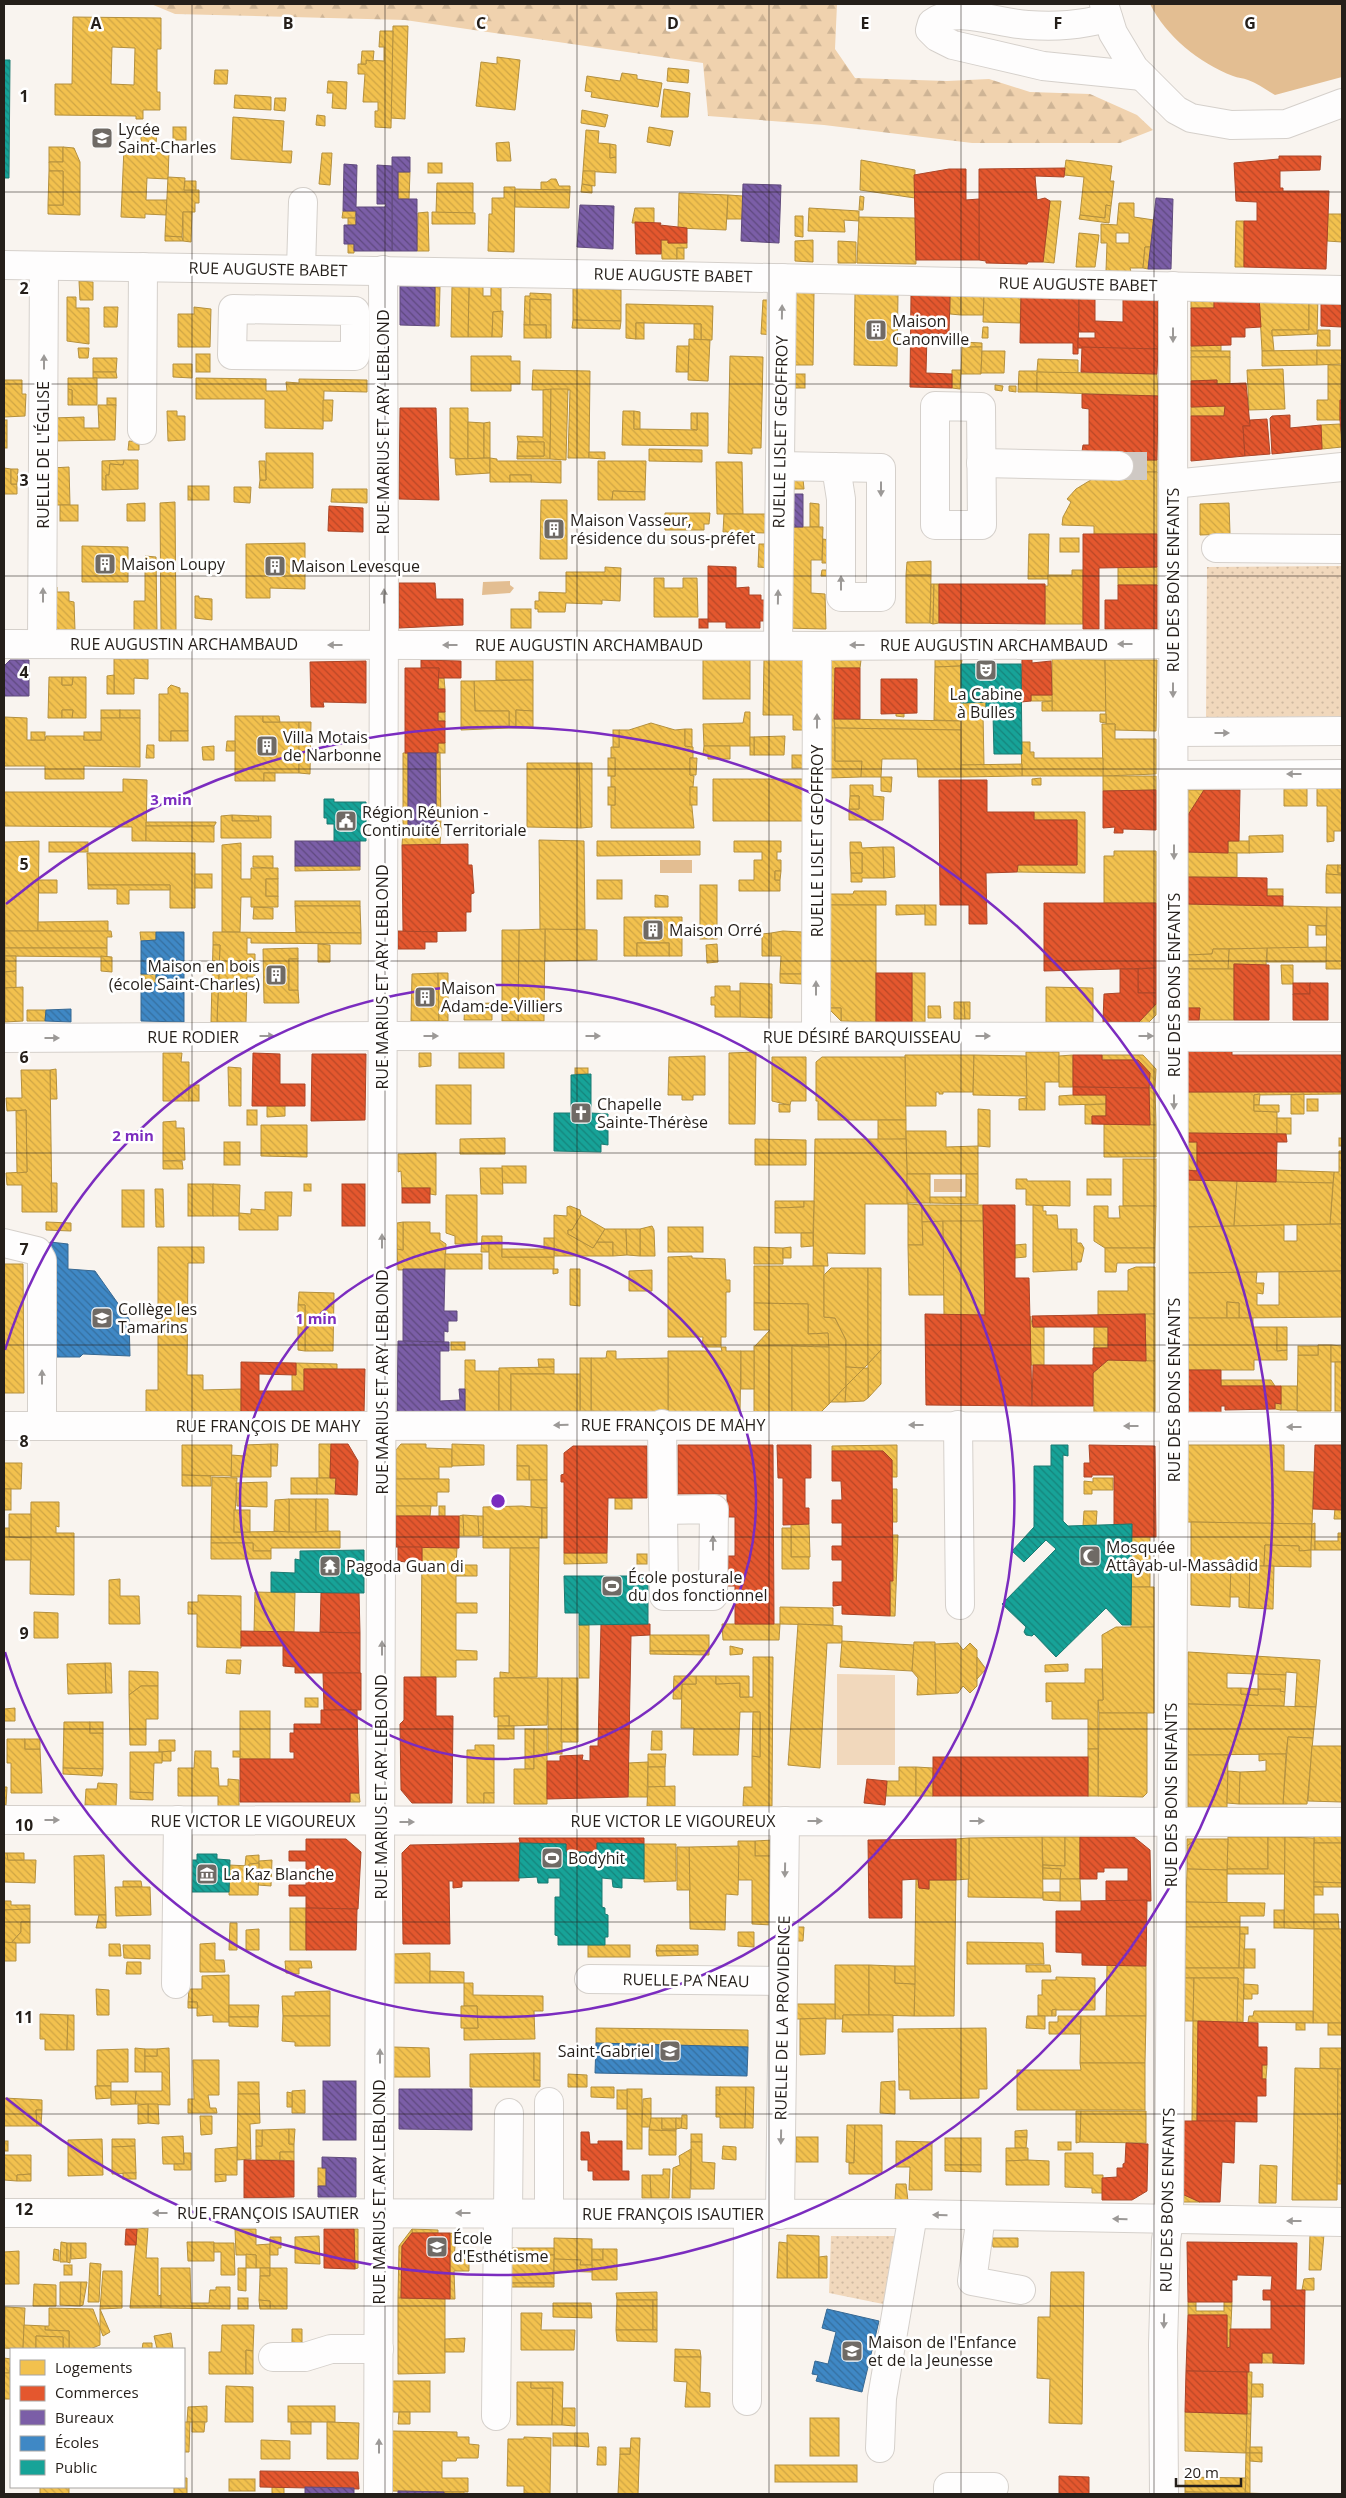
<svg xmlns="http://www.w3.org/2000/svg" width="1346" height="2498" font-family="'Open Sans',sans-serif">
<style>
.green{fill:#f1d8bc}
.forest{fill:url(#forest-firs)}
.park{fill:url(#park-dots)}
.water{fill:#e3be92}
.homes{fill:url(#homes-back-hatch);stroke:#b4903e;fill-rule:evenodd}
.shops{fill:url(#shops-back-hatch);stroke:#ab4628}
.offices{fill:url(#offices-back-hatch);stroke:#614b7d}
.schools{fill:url(#schools-back-hatch);stroke:#376892}
.public{fill:url(#public-back-hatch);stroke:#1b7b72}
.lines{fill:none;stroke-linecap:round;stroke-linejoin:round}
.minor-tunnel{stroke:#cfc9c4;stroke-width:28;stroke-dasharray:28 14;stroke-linecap:butt}
.minor-casing{stroke:#d5d0cb;stroke-width:30}
.minor{stroke:#fefdfd;stroke-width:28}
.oneway{fill:#9c9997}
.grid{fill:none;stroke:#251f1a;stroke-width:1;stroke-opacity:0.55}
.ring{fill:none;stroke:#7b2cbf;stroke-width:2.5}
.labels{text-anchor:middle;dominant-baseline:central;stroke-width:5;stroke-linejoin:round;paint-order:stroke}
.poi-label{font-size:16px;fill:#251f1a;stroke:#fff;text-anchor:start}
.street-label{font-size:16px;fill:#251f1a;stroke:#fff}
.grid-label{font-size:16px;text-anchor:middle;font-weight:bold;fill:#251f1a;stroke:#fff;stroke-width:5;stroke-linejoin:round;paint-order:stroke}
.centre{fill:#7b2cbf;stroke:#fff;stroke-width:2.5}
.ring-label{font-size:15px;text-anchor:middle;font-weight:bold;fill:#7b2cbf;stroke:#fff;stroke-width:5;stroke-linejoin:round;paint-order:stroke}
</style>
<defs>
<pattern id="forest-firs" width="22" height="20" patternUnits="userSpaceOnUse" patternTransform="scale(1.25)"><rect width="22" height="20" fill="#f0d2ae"/><path d="M5 1l3.5 6h-7zM16 11l3.5 6h-7z" fill="#ceb495"/></pattern>
<pattern id="park-dots" width="8" height="8" patternUnits="userSpaceOnUse" patternTransform="scale(1.25)"><rect width="8" height="8" fill="#f1d8bc"/><path d="M2 2h.1M6 6h.1" fill="none" stroke="#ceb9a1" stroke-width="1.8" stroke-linecap="round"/></pattern>
<pattern id="homes-back-hatch" width="6" height="6" patternUnits="userSpaceOnUse" patternTransform="scale(1.25)"><rect width="6" height="6" fill="#f2c14e"/><path d="M-1 5l2 2M0 0l6 6M5-1l2 2" fill="none" stroke="#cfa544"/></pattern>
<pattern id="shops-back-hatch" width="6" height="6" patternUnits="userSpaceOnUse" patternTransform="scale(1.25)"><rect width="6" height="6" fill="#e4572e"/><path d="M-1 5l2 2M0 0l6 6M5-1l2 2" fill="none" stroke="#b94726"/></pattern>
<pattern id="offices-back-hatch" width="6" height="6" patternUnits="userSpaceOnUse" patternTransform="scale(1.25)"><rect width="6" height="6" fill="#7b5ea7"/><path d="M-1 5l2 2M0 0l6 6M5-1l2 2" fill="none" stroke="#5f497f"/></pattern>
<pattern id="schools-back-hatch" width="6" height="6" patternUnits="userSpaceOnUse" patternTransform="scale(1.25)"><rect width="6" height="6" fill="#3f88c5"/><path d="M-1 5l2 2M0 0l6 6M5-1l2 2" fill="none" stroke="#356f9f"/></pattern>
<pattern id="public-back-hatch" width="6" height="6" patternUnits="userSpaceOnUse" patternTransform="scale(1.25)"><rect width="6" height="6" fill="#17a398"/><path d="M-1 5l2 2M0 0l6 6M5-1l2 2" fill="none" stroke="#15847b"/></pattern>
</defs>
<rect width="100%" height="100%" fill="#f9f4ef"/>
<polygon class="green" points="837,1674 895,1675 895,1765 837,1765"/>
<polygon class="forest" points="151,4 837,4 835,49 855,78 947,81 989,79 1030,92 1090,94 1137,115 1153,130 1120,143 972,143 824,125 708,116 703,63 405,20 175,14"/>
<g class="park">
<polygon points="1342,566 1342,716 1206,718 1207,567"/>
<polygon points="831,2236 900,2236 883,2304 829,2293"/>
</g>
<g class="water">
<path d="M1150 4H1342V77L1275 95C1266 90 1257 83 1248 80 1243 78 1238 78 1233 76 1199 63 1166 36 1150 4Z"/>
<polygon points="510,581 510,585 514,588 510,593 482,595 483,582"/>
<rect x="660" y="860" width="32" height="13"/>
<rect x="934" y="1179" width="28" height="13"/>
</g>
<g class="homes">
<path d="M73 17 161 18V49H157V92H160V110H143V119H136V116L55 115V84H72ZM112 47 135 48 134 85 111 84Z"/>
<polygon points="393,26 408,26 405,119 391,118"/>
<polygon points="380,31 393,31 391,128 375,127 375,111 378,111 378,102 363,102 365,74 358,74 358,64 366,64 366,60 384,61 384,47 379,47"/>
<polygon points="362,51 374,51 373,61 366,60 366,64 361,64"/>
<polygon points="497,57 520,60 515,110 476,106 481,62 497,64"/>
<polygon points="668,68 689,70 688,83 667,81"/>
<polygon points="215,70 228,70 227,84 214,84"/>
<polygon points="622,73 637,75 637,79 662,83 658,107 591,97 592,92 585,91 587,76 620,81"/>
<polygon points="328,81 347,82 346,109 332,108 333,93 327,93"/>
<polygon points="664,89 690,93 688,117 661,117"/>
<polygon points="235,95 271,97 271,110 234,108"/>
<polygon points="275,98 286,98 285,111 274,110"/>
<polygon points="582,110 608,115 605,127 581,123"/>
<polygon points="317,115 325,116 325,126 316,125"/>
<polygon points="233,117 284,121 282,151 292,151 291,163 231,159"/>
<rect x="173" y="127" width="13" height="13"/>
<polygon points="649,127 673,131 670,146 647,142"/>
<polygon points="141,130 157,131 156,144 141,144"/>
<polygon points="586,130 599,131 598,143 610,144 610,158 616,157 616,173 583,171"/>
<polygon points="509,142 511,161 497,161 496,143"/>
<polygon points="610,144 616,145 616,157 610,158"/>
<rect x="49" y="147" width="14" height="15"/>
<polygon points="63,147 74,148 80,162 80,215 48,214 48,205 63,205 63,171 49,171 49,162 63,162"/>
<polygon points="124,148 169,151 168,179 147,178 146,200 167,200 166,215 145,214 145,218 121,217"/>
<polygon points="322,153 332,153 330,185 319,184"/>
<polygon points="861,160 915,170 915,198 860,190"/>
<polygon points="1066,160 1112,166 1110,181 1114,181 1111,206 1106,205 1105,218 1080,215 1084,177 1064,175"/>
<rect x="428" y="163" width="14" height="10"/>
<polygon points="49,171 63,171 63,205 48,205"/>
<polygon points="583,171 595,171 595,186 582,184"/>
<polygon points="398,172 410,172 409,199 398,199"/>
<polygon points="168,177 185,178 184,190 199,190 199,203 195,203 195,212 183,212 182,237 165,236"/>
<polygon points="551,179 556,179 559,186 570,186 570,190 541,190 541,182 547,182"/>
<polygon points="185,181 196,181 196,190 184,190"/>
<polygon points="437,183 473,183 473,213 436,213"/>
<polygon points="582,184 592,186 592,193 581,192"/>
<polygon points="504,187 515,187 514,252 488,251 489,214 492,214 492,198 504,198"/>
<polygon points="515,189 570,190 569,208 515,207"/>
<polygon points="679,193 728,195 726,230 678,228"/>
<polygon points="728,195 743,196 742,219 727,219"/>
<polygon points="860,196 864,197 863,210 859,210"/>
<polygon points="1050,201 1061,201 1054,263 1043,262"/>
<path d="M1119 203H1134V217L1154 220 1151 247H1145L1143 268H1130L1131 272 1106 271 1107 243H1101V224L1117 225ZM1116 233H1129V243H1116Z"/>
<polygon points="1106,205 1111,206 1109,223 1079,219 1080,215 1105,218"/>
<polygon points="635,208 654,208 654,223 632,223"/>
<polygon points="809,208 859,211 859,221 844,220 845,232 808,231"/>
<polygon points="343,211 356,211 355,218 342,218"/>
<polygon points="183,212 192,212 191,242 183,241"/>
<polygon points="428,212 429,251 417,251 418,213"/>
<polygon points="432,212 475,213 475,224 432,224"/>
<polygon points="1328,214 1342,214 1342,242 1327,241"/>
<polygon points="795,216 803,216 803,237 795,236"/>
<polygon points="859,217 915,218 916,264 857,263"/>
<polygon points="348,218 355,218 356,225 348,225"/>
<polygon points="1236,221 1244,221 1244,267 1235,267"/>
<polygon points="1079,233 1099,235 1095,267 1076,267"/>
<polygon points="165,236 182,237 183,241 165,241"/>
<polygon points="661,240 668,240 668,243 687,243 687,248 677,248 677,259 662,259"/>
<polygon points="813,240 813,262 795,261 795,241"/>
<polygon points="838,241 856,242 856,263 838,263"/>
<polygon points="348,243 354,244 354,253 348,253"/>
<polygon points="1145,247 1151,247 1148,269 1143,268"/>
<rect x="677" y="248" width="7" height="11"/>
<polygon points="79,281 93,282 93,300 80,300"/>
<polygon points="469,286 483,286 483,296 491,296 491,286 501,287 501,312 493,312 492,337 468,337"/>
<polygon points="435,287 440,287 439,326 435,326"/>
<polygon points="452,287 469,287 468,337 451,337"/>
<polygon points="573,288 621,290 621,321 573,320"/>
<polygon points="789,292 814,293 813,365 787,365"/>
<polygon points="530,293 551,294 551,300 530,299 530,325 524,325 525,296 530,296"/>
<polygon points="855,293 898,294 897,366 854,365"/>
<polygon points="950,295 961,295 961,315 950,314"/>
<polygon points="961,295 984,296 983,315 961,315"/>
<polygon points="984,296 1021,296 1020,323 983,322"/>
<rect x="1191" y="296" width="23" height="12"/>
<polygon points="67,297 76,297 76,308 89,308 89,344 67,341"/>
<polygon points="1259,297 1309,298 1309,330 1272,330 1274,351 1262,351"/>
<polygon points="1309,298 1318,298 1317,334 1272,336 1272,330 1309,330"/>
<polygon points="530,299 551,300 551,338 546,338 546,325 530,325"/>
<polygon points="763,300 777,300 776,335 761,334"/>
<polygon points="626,304 713,306 712,340 701,340 701,324 644,323 636,323 636,339 626,338"/>
<polygon points="104,307 118,307 117,327 104,327"/>
<polygon points="194,307 211,309 210,347 178,347 178,314 194,314"/>
<polygon points="503,311 502,337 492,337 493,312"/>
<polygon points="573,320 621,321 620,329 572,328"/>
<rect x="636" y="323" width="8" height="16"/>
<polygon points="694,324 701,324 701,340 694,339"/>
<rect x="524" y="325" width="22" height="13"/>
<polygon points="983,327 988,327 988,338 982,338"/>
<polygon points="1318,330 1330,330 1330,346 1317,346"/>
<polygon points="689,339 710,340 708,381 688,380"/>
<polygon points="962,342 982,343 982,347 962,347"/>
<polygon points="1221,345 1221,351 1191,351 1191,346"/>
<polygon points="677,346 689,346 688,372 676,372"/>
<polygon points="962,347 982,347 981,374 961,374"/>
<polygon points="78,348 89,348 88,358 79,358"/>
<polygon points="1317,350 1317,365 1262,366 1262,351"/>
<polygon points="1317,350 1342,350 1342,364 1317,365"/>
<polygon points="982,351 1005,351 1004,373 981,373"/>
<rect x="1191" y="351" width="39" height="6"/>
<rect x="196" y="354" width="14" height="18"/>
<polygon points="471,356 511,356 511,361 520,361 520,384 511,384 511,391 471,391"/>
<polygon points="730,356 763,357 761,448 752,448 752,454 728,453"/>
<polygon points="1191,357 1230,357 1230,384 1217,384 1217,380 1191,381"/>
<polygon points="93,358 117,358 116,372 93,372"/>
<polygon points="1038,359 1078,360 1078,374 1037,372 1037,392 1018,392 1019,371 1037,371"/>
<polygon points="173,364 192,364 192,378 173,377"/>
<polygon points="1342,364 1342,383 1341,383 1341,365"/>
<polygon points="1328,365 1341,365 1340,420 1317,420 1317,400 1328,400"/>
<polygon points="1283,369 1285,409 1249,410 1247,370"/>
<polygon points="533,370 590,371 589,458 568,458 570,390 532,390"/>
<polygon points="952,370 961,370 960,389 952,388"/>
<polygon points="93,372 116,372 117,378 93,378"/>
<polygon points="1037,372 1157,374 1158,396 1037,392"/>
<rect x="787" y="374" width="18" height="14"/>
<polygon points="68,378 97,378 97,405 72,405 72,390 68,389"/>
<polygon points="196,378 266,379 266,391 287,391 286,382 299,383 299,379 367,380 367,392 324,391 323,429 265,428 265,399 196,399"/>
<polygon points="4,380 22,380 22,394 26,394 25,416 4,417"/>
<polygon points="995,385 1003,386 1002,391 995,390"/>
<polygon points="1009,386 1016,386 1016,392 1009,391"/>
<polygon points="68,389 72,390 72,405 68,405"/>
<polygon points="551,389 550,459 517,459 517,456 544,456 544,442 518,442 517,436 543,437 543,390"/>
<polygon points="551,389 568,389 566,460 550,459"/>
<rect x="107" y="398" width="9" height="7"/>
<polygon points="323,400 333,400 332,421 323,421"/>
<polygon points="98,405 116,405 115,440 53,441 53,418 84,417 84,428 99,428"/>
<polygon points="1225,406 1224,416 1191,416 1191,407"/>
<polygon points="450,408 468,408 468,459 450,458"/>
<polygon points="167,411 177,411 177,416 185,416 185,440 168,441"/>
<polygon points="623,411 634,411 634,429 640,429 697,430 697,413 708,413 708,446 622,445"/>
<polygon points="634,411 640,412 640,429 634,429"/>
<polygon points="691,413 697,413 697,430 691,429"/>
<rect x="4" y="420" width="3" height="28"/>
<polygon points="468,422 484,423 484,458 468,459"/>
<polygon points="490,422 490,458 484,458 484,423"/>
<polygon points="1340,424 1342,447 1322,449 1321,425"/>
<polygon points="129,441 139,442 139,450 128,450"/>
<polygon points="518,442 544,442 544,456 517,456"/>
<polygon points="649,449 702,450 702,462 649,461"/>
<polygon points="589,452 605,452 605,459 589,458"/>
<polygon points="266,453 313,453 313,488 259,488 260,480 266,480"/>
<polygon points="490,458 490,473 456,475 455,459"/>
<polygon points="490,458 497,459 497,461 561,461 561,483 531,482 531,475 510,475 510,482 490,482"/>
<polygon points="124,460 123,465 110,464 109,475 106,475 106,490 102,490 102,461"/>
<polygon points="124,460 138,460 138,489 106,490 106,475 109,475 110,464 123,465"/>
<rect x="1118" y="460" width="39" height="12"/>
<polygon points="259,461 265,461 266,480 260,480"/>
<polygon points="598,461 646,461 645,492 613,491 612,500 598,500"/>
<polygon points="716,462 742,462 743,514 717,514"/>
<polygon points="69,467 70,505 52,505 52,468"/>
<polygon points="4,468 11,469 11,484 17,484 17,494 4,494"/>
<polygon points="11,469 18,469 17,484 11,484"/>
<polygon points="1118,472 1157,472 1157,534 1094,534 1094,526 1062,525 1063,517 1071,502 1067,499 1076,489 1099,475"/>
<rect x="510" y="475" width="21" height="7"/>
<polygon points="786,479 803,479 804,489 786,489"/>
<rect x="188" y="486" width="21" height="14"/>
<polygon points="234,487 251,487 250,503 234,502"/>
<polygon points="332,489 367,489 367,503 331,502"/>
<polygon points="613,491 645,492 645,500 612,500"/>
<polygon points="541,500 567,500 567,559 540,559"/>
<polygon points="175,502 176,630 161,630 160,503"/>
<polygon points="145,503 145,521 127,521 127,504"/>
<polygon points="810,503 819,504 819,527 810,527"/>
<polygon points="1229,503 1230,534 1200,535 1200,504"/>
<rect x="60" y="505" width="18" height="16"/>
<polygon points="665,513 710,513 709,524 704,524 704,530 665,530"/>
<polygon points="724,514 773,514 767,533 723,532"/>
<polygon points="785,527 823,527 822,560 811,560 811,593 825,594 826,629 783,628"/>
<polygon points="1029,534 1049,534 1048,579 1028,579"/>
<rect x="1060" y="538" width="19" height="14"/>
<polygon points="823,539 829,540 829,563 822,563"/>
<polygon points="305,543 305,589 270,588 270,598 246,598 246,544"/>
<polygon points="759,544 772,544 772,568 758,567"/>
<polygon points="82,546 128,547 128,582 82,582"/>
<polygon points="145,556 156,557 157,630 134,630 134,601 145,601"/>
<polygon points="931,561 931,575 906,575 907,562"/>
<polygon points="605,567 621,568 620,601 602,600 602,604 566,603 565,612 538,612 538,609 535,609 535,601 539,601 539,592 566,593 566,572 605,572"/>
<rect x="1118" y="567" width="39" height="18"/>
<polygon points="822,570 828,570 828,576 821,576"/>
<polygon points="1072,570 1083,570 1083,624 1045,624 1045,586 1048,586 1048,575 1072,575"/>
<polygon points="906,575 931,575 930,623 906,623"/>
<polygon points="654,578 664,578 664,588 683,588 683,578 697,578 698,617 654,617"/>
<polygon points="931,584 934,584 933,624 930,623"/>
<polygon points="934,584 939,584 939,623 933,624"/>
<polygon points="52,587 57,587 57,592 69,592 69,601 74,602 75,630 52,630"/>
<polygon points="195,596 199,596 199,598 212,599 212,620 195,618"/>
<rect x="511" y="609" width="20" height="19"/>
<polygon points="114,659 148,659 148,679 134,678 134,694 114,694"/>
<polygon points="1052,659 1105,660 1106,711 1052,711"/>
<rect x="703" y="660" width="47" height="39"/>
<polygon points="764,660 806,660 805,730 793,730 793,715 763,715"/>
<polygon points="828,660 861,660 860,668 835,668 835,761 862,761 861,777 828,778"/>
<polygon points="935,660 962,660 961,666 935,667"/>
<polygon points="1105,660 1157,660 1156,731 1115,730 1115,724 1106,724"/>
<rect x="496" y="661" width="37" height="19"/>
<polygon points="961,666 961,721 934,720 935,667"/>
<polygon points="114,675 114,694 107,694 107,676"/>
<polygon points="49,677 62,677 62,685 72,685 73,677 86,677 86,718 72,718 73,710 62,710 62,718 48,718"/>
<polygon points="62,677 73,677 72,685 62,685"/>
<polygon points="438,678 444,678 445,689 438,689"/>
<polygon points="533,680 533,711 516,710 516,728 509,728 509,711 475,711 474,681"/>
<polygon points="461,681 474,681 475,711 509,711 509,728 461,730"/>
<polygon points="171,685 180,688 180,693 188,693 188,731 171,731 171,741 159,741 159,694 168,694 168,688"/>
<rect x="1031" y="695" width="21" height="6"/>
<polygon points="1052,701 1052,711 1042,711 1042,702"/>
<polygon points="986,702 986,713 983,714 984,765 961,765 961,703"/>
<polygon points="62,710 73,710 72,718 62,718"/>
<rect x="101" y="710" width="19" height="8"/>
<rect x="120" y="710" width="20" height="8"/>
<polygon points="516,710 533,711 533,728 516,728"/>
<rect x="438" y="712" width="7" height="9"/>
<polygon points="745,712 750,712 750,746 704,746 703,724 743,723"/>
<polygon points="896,713 904,713 904,717 896,716"/>
<polygon points="1100,714 1106,714 1106,723 1100,722"/>
<polygon points="235,716 263,716 263,722 299,722 299,773 264,773 264,781 235,781"/>
<polygon points="263,716 279,716 280,722 263,722"/>
<polygon points="4,717 27,718 27,740 45,740 46,736 84,736 84,740 101,740 101,718 140,718 140,767 84,766 84,779 45,779 45,766 4,766"/>
<polygon points="834,719 961,721 961,730 835,728"/>
<polygon points="299,722 311,722 310,774 299,773"/>
<polygon points="651,723 675,730 685,729 685,746 693,747 693,758 690,758 690,775 694,776 693,787 690,787 694,828 611,828 611,805 615,805 615,787 611,787 611,776 615,776 615,758 611,758 611,747 619,747 619,730 629,730"/>
<polygon points="1102,724 1115,724 1115,739 1156,739 1156,774 1103,776"/>
<polygon points="835,728 961,730 961,777 918,777 917,759 882,759 881,777 861,777 862,761 835,761"/>
<polygon points="685,729 692,729 692,747 685,746"/>
<rect x="613" y="730" width="6" height="17"/>
<rect x="171" y="731" width="17" height="10"/>
<rect x="31" y="732" width="14" height="8"/>
<rect x="84" y="732" width="17" height="8"/>
<polygon points="785,736 784,755 754,755 754,737"/>
<rect x="750" y="737" width="4" height="18"/>
<polygon points="227,741 235,741 235,751 226,751"/>
<polygon points="1021,742 1030,742 1030,752 1034,752 1034,758 1103,758 1103,776 1022,776"/>
<rect x="438" y="743" width="7" height="10"/>
<polygon points="147,745 154,745 154,758 146,758"/>
<polygon points="214,746 214,760 203,760 202,747"/>
<polygon points="704,746 730,746 730,759 708,759 708,754 703,754"/>
<polygon points="440,752 441,831 436,831 436,753"/>
<polygon points="403,753 408,753 408,831 403,832"/>
<rect x="792" y="755" width="13" height="13"/>
<rect x="608" y="758" width="7" height="18"/>
<polygon points="690,758 697,758 696,775 690,775"/>
<polygon points="527,763 579,763 581,828 527,827"/>
<polygon points="579,763 592,763 592,827 581,828"/>
<polygon points="1022,764 1022,776 961,777 961,765"/>
<rect x="264" y="773" width="11" height="8"/>
<polygon points="1103,776 1156,776 1156,790 1103,791"/>
<polygon points="881,777 892,777 891,792 881,791"/>
<polygon points="1041,778 1041,785 1032,785 1032,779"/>
<polygon points="123,779 147,780 146,841 132,841 132,827 5,826 4,792 123,792"/>
<polygon points="713,779 805,779 804,821 713,821"/>
<polygon points="850,785 873,785 873,796 884,797 883,820 849,820 849,809 859,809 859,796 850,796"/>
<rect x="608" y="787" width="7" height="18"/>
<rect x="690" y="787" width="7" height="18"/>
<polygon points="1307,788 1307,806 1284,806 1284,789"/>
<polygon points="1317,788 1342,788 1342,831 1334,831 1334,841 1327,842 1327,806 1317,806"/>
<polygon points="1188,790 1204,790 1188,815"/>
<polygon points="850,796 859,796 859,809 849,809"/>
<polygon points="1034,812 1085,812 1085,873 1017,872 1018,865 1077,865 1077,820 1034,820"/>
<polygon points="232,815 258,816 259,821 232,821"/>
<polygon points="232,815 232,821 259,821 258,816 271,816 271,838 221,838 221,816"/>
<polygon points="146,822 216,822 216,823 214,826 146,826"/>
<polygon points="146,826 214,826 214,842 146,841"/>
<polygon points="441,831 440,844 402,845 403,832"/>
<polygon points="1283,835 1283,852 1249,853 1249,836"/>
<polygon points="539,840 584,841 585,929 540,930"/>
<polygon points="39,841 38,931 5,931 4,842"/>
<polygon points="597,841 700,841 700,855 597,856"/>
<polygon points="734,841 781,841 781,852 777,852 777,860 781,860 781,871 775,871 775,880 780,880 780,891 739,891 739,880 754,880 754,860 762,860 762,852 734,852"/>
<rect x="1228" y="841" width="21" height="12"/>
<rect x="49" y="842" width="39" height="10"/>
<polygon points="850,842 861,842 862,848 883,847 884,878 862,878 862,882 851,882 851,873 862,873 862,853 850,853"/>
<polygon points="241,843 241,879 251,879 251,868 278,868 278,879 266,879 266,896 278,896 278,907 251,907 251,897 241,897 240,932 222,932 222,845"/>
<polygon points="883,847 894,847 895,877 884,878"/>
<polygon points="1114,851 1156,851 1156,903 1104,903 1104,856 1114,856"/>
<polygon points="1188,852 1237,853 1237,877 1188,877"/>
<polygon points="87,853 195,853 195,908 170,908 170,885 88,885"/>
<polygon points="850,853 862,853 862,873 851,873"/>
<polygon points="253,856 273,856 273,868 253,867"/>
<polygon points="1327,865 1338,865 1338,873 1342,873 1342,875 1326,874"/>
<rect x="1338" y="865" width="4" height="8"/>
<polygon points="295,866 360,866 360,870 295,871"/>
<polygon points="775,871 781,871 780,880 775,880"/>
<rect x="195" y="874" width="17" height="14"/>
<polygon points="1326,874 1342,875 1342,893 1326,893"/>
<rect x="266" y="879" width="12" height="17"/>
<polygon points="38,880 57,880 57,893 39,893"/>
<rect x="597" y="880" width="25" height="19"/>
<polygon points="88,885 170,885 170,890 129,890 129,904 117,904 117,889 88,889"/>
<rect x="700" y="885" width="17" height="54"/>
<rect x="1267" y="889" width="16" height="7"/>
<polygon points="854,891 886,891 886,905 829,905 827,894 853,894"/>
<polygon points="655,895 668,896 668,907 655,907"/>
<rect x="295" y="901" width="65" height="5"/>
<polygon points="1188,904 1327,907 1326,926 1308,925 1308,948 1213,949 1212,954 1187,955"/>
<polygon points="829,905 876,905 876,1022 841,1021 841,1008 828,1008"/>
<polygon points="896,905 925,905 925,914 896,915"/>
<rect x="925" y="905" width="11" height="20"/>
<polygon points="295,906 360,906 361,933 296,932"/>
<polygon points="254,907 273,908 273,919 253,919"/>
<polygon points="1327,907 1342,907 1342,969 1326,969"/>
<polygon points="624,917 682,917 682,956 669,956 669,943 637,943 637,956 624,956"/>
<polygon points="108,921 108,932 38,931 38,922"/>
<rect x="1316" y="926" width="10" height="9"/>
<polygon points="545,929 597,930 597,960 545,961"/>
<polygon points="545,929 544,1021 518,1021 519,930"/>
<polygon points="502,930 519,930 518,1021 502,1021"/>
<polygon points="5,931 111,931 112,937 107,937 107,948 5,948"/>
<polygon points="783,931 802,932 802,974 780,974 781,956 771,956 771,933"/>
<polygon points="140,932 156,932 156,940 141,941"/>
<polygon points="213,932 361,933 361,944 251,943 251,938 247,938 247,954 255,954 255,977 247,977 246,1022 217,1022 220,945 213,945"/>
<polygon points="771,933 771,956 762,956 762,934"/>
<rect x="637" y="943" width="32" height="13"/>
<polygon points="318,944 330,945 330,962 318,962"/>
<polygon points="717,944 718,962 707,963 706,945"/>
<polygon points="213,945 220,945 217,1022 211,1022"/>
<polygon points="1326,947 1326,962 1267,962 1267,948"/>
<polygon points="5,948 107,948 107,957 5,956"/>
<polygon points="298,948 298,959 289,959 289,990 298,990 299,1003 264,1003 263,949"/>
<polygon points="1267,948 1266,965 1234,964 1234,969 1228,969 1229,949"/>
<polygon points="1213,949 1229,949 1228,969 1187,969 1187,955 1212,954"/>
<polygon points="5,956 16,956 16,971 5,972"/>
<polygon points="101,956 112,957 112,972 101,971"/>
<rect x="289" y="959" width="9" height="31"/>
<polygon points="1281,965 1293,965 1293,984 1282,984"/>
<polygon points="1187,969 1234,969 1234,1020 1199,1020 1200,1008 1187,1008"/>
<polygon points="16,971 16,988 5,988 5,972"/>
<polygon points="438,973 439,1021 411,1021 412,974"/>
<polygon points="438,973 448,973 448,1021 439,1021"/>
<rect x="912" y="973" width="13" height="49"/>
<rect x="141" y="974" width="15" height="9"/>
<polygon points="780,974 802,974 802,984 780,983"/>
<polygon points="740,983 772,984 772,1018 740,1017"/>
<polygon points="715,986 730,986 730,991 740,991 740,1017 715,1017 715,1005 711,1005 711,997 715,997"/>
<polygon points="23,987 23,1021 5,1022 5,988"/>
<polygon points="1046,987 1093,988 1093,1022 1046,1022"/>
<polygon points="954,1002 964,1002 965,1019 954,1019"/>
<polygon points="964,1002 970,1002 970,1019 965,1019"/>
<polygon points="492,1003 492,1020 464,1020 465,1004"/>
<polygon points="1156,1004 1156,1015 1148,1023 1139,1022"/>
<polygon points="928,1006 940,1006 941,1018 928,1018"/>
<polygon points="828,1008 841,1008 841,1021"/>
<polygon points="27,1010 46,1010 45,1021 27,1021"/>
<polygon points="756,1052 755,1124 729,1124 729,1053"/>
<polygon points="1026,1052 1059,1052 1059,1082 1045,1082 1045,1110 1026,1110"/>
<polygon points="163,1053 182,1053 181,1062 189,1062 189,1101 163,1101"/>
<polygon points="419,1053 431,1053 431,1066 419,1067"/>
<rect x="459" y="1053" width="45" height="15"/>
<polygon points="905,1055 974,1055 973,1092 943,1092 943,1094 939,1094 939,1092 936,1092 936,1106 905,1106"/>
<polygon points="974,1055 1026,1056 1027,1096 973,1095"/>
<polygon points="1073,1055 1073,1087 1059,1087 1059,1056"/>
<polygon points="1102,1055 1143,1055 1156,1069 1155,1088 1149,1088 1150,1073 1138,1060 1102,1060"/>
<polygon points="705,1056 705,1095 693,1095 693,1100 682,1100 682,1095 668,1095 669,1057"/>
<polygon points="772,1057 806,1057 806,1101 791,1101 790,1105 772,1101"/>
<polygon points="822,1057 905,1057 906,1120 818,1120 818,1101 816,1101 816,1062"/>
<polygon points="228,1067 241,1068 241,1106 229,1106"/>
<rect x="575" y="1068" width="13" height="6"/>
<polygon points="56,1069 57,1099 50,1099 50,1070"/>
<polygon points="21,1070 50,1070 52,1212 22,1212 22,1185 7,1185 6,1173 27,1172 26,1110 7,1111 6,1098 22,1098"/>
<rect x="189" y="1085" width="10" height="16"/>
<rect x="436" y="1085" width="35" height="39"/>
<polygon points="1149,1088 1155,1088 1156,1125 1150,1125"/>
<polygon points="1327,1091 1342,1092 1342,1094 1254,1095 1254,1111 1277,1112 1277,1134 1187,1133 1187,1092"/>
<polygon points="1260,1094 1259,1105 1254,1105 1254,1095"/>
<polygon points="1304,1094 1304,1114 1291,1114 1291,1095"/>
<polygon points="1073,1095 1106,1095 1106,1104 1059,1105 1059,1096"/>
<polygon points="1027,1098 1026,1110 1019,1110 1019,1099"/>
<rect x="1307" y="1099" width="11" height="12"/>
<polygon points="779,1104 790,1105 790,1112 779,1112"/>
<polygon points="1106,1104 1106,1116 1092,1116 1092,1124 1085,1124 1085,1105"/>
<polygon points="1254,1105 1279,1105 1279,1112 1254,1111"/>
<polygon points="267,1106 285,1106 285,1116 267,1117"/>
<polygon points="978,1109 990,1110 990,1147 978,1146"/>
<polygon points="26,1110 27,1172 17,1173 16,1111"/>
<rect x="247" y="1110" width="10" height="15"/>
<rect x="1277" y="1118" width="14" height="16"/>
<polygon points="878,1120 906,1120 906,1139 878,1140"/>
<polygon points="176,1121 176,1128 184,1128 185,1160 163,1161 163,1122"/>
<polygon points="1104,1124 1156,1125 1156,1157 1104,1157"/>
<polygon points="261,1125 307,1125 307,1157 261,1156"/>
<polygon points="906,1131 946,1131 946,1147 978,1146 978,1174 907,1174"/>
<polygon points="505,1138 505,1154 460,1154 460,1139"/>
<rect x="1339" y="1138" width="3" height="8"/>
<polygon points="755,1139 806,1140 806,1165 755,1165"/>
<polygon points="815,1139 906,1139 908,1204 865,1204 865,1254 827,1253 828,1266 813,1266"/>
<rect x="224" y="1142" width="16" height="23"/>
<polygon points="1187,1142 1197,1142 1197,1171 1187,1170"/>
<polygon points="1339,1151 1342,1151 1342,1224 1330,1224 1334,1172 1339,1172"/>
<polygon points="436,1153 436,1195 430,1194 430,1188 402,1188 401,1171 398,1172 398,1154"/>
<rect x="1123" y="1159" width="33" height="47"/>
<polygon points="163,1161 182,1161 183,1169 163,1169"/>
<rect x="502" y="1166" width="24" height="17"/>
<polygon points="480,1168 502,1168 503,1194 481,1194"/>
<polygon points="1276,1170 1334,1172 1333,1183 1276,1182"/>
<rect x="907" y="1174" width="23" height="29"/>
<polygon points="966,1174 978,1174 978,1204 930,1203 930,1197 966,1197"/>
<polygon points="1016,1179 1027,1179 1027,1181 1070,1181 1070,1206 1026,1205 1026,1189 1016,1189"/>
<rect x="1087" y="1179" width="24" height="16"/>
<polygon points="1187,1180 1237,1181 1234,1226 1187,1227"/>
<polygon points="1237,1181 1333,1183 1330,1224 1234,1226"/>
<polygon points="51,1183 57,1183 57,1212 52,1212"/>
<rect x="188" y="1184" width="25" height="32"/>
<polygon points="213,1184 240,1185 239,1216 213,1216"/>
<rect x="304" y="1184" width="7" height="7"/>
<polygon points="155,1189 163,1189 164,1227 156,1227"/>
<rect x="122" y="1190" width="22" height="37"/>
<polygon points="265,1192 292,1192 291,1216 278,1216 278,1230 239,1230 239,1213 251,1214 251,1209 265,1210"/>
<polygon points="446,1195 477,1195 477,1244 455,1244 455,1236 446,1233"/>
<polygon points="775,1201 804,1201 804,1207 775,1208"/>
<polygon points="804,1201 814,1201 813,1233 775,1233 775,1208 804,1207"/>
<polygon points="908,1204 922,1205 923,1245 908,1245"/>
<polygon points="922,1205 983,1205 983,1221 922,1222"/>
<polygon points="1033,1205 1043,1206 1043,1211 1046,1211 1046,1215 1057,1215 1058,1229 1071,1229 1072,1270 1033,1272"/>
<polygon points="570,1206 580,1210 581,1215 572,1230 568,1230 568,1234 593,1248 597,1242 613,1242 613,1256 554,1256 554,1215 567,1216 567,1207"/>
<polygon points="1094,1206 1108,1206 1108,1218 1120,1218 1119,1206 1156,1206 1155,1248 1105,1248 1094,1241"/>
<polygon points="581,1215 605,1229 593,1248 568,1234 568,1230 572,1230"/>
<polygon points="943,1221 945,1295 909,1295 908,1245 923,1245 922,1222"/>
<polygon points="943,1221 983,1221 985,1315 944,1315"/>
<polygon points="46,1222 71,1223 71,1231 46,1230"/>
<polygon points="403,1222 430,1222 430,1233 440,1233 440,1240 446,1244 445,1269 398,1270 397,1249 403,1250"/>
<polygon points="403,1222 403,1250 397,1249 397,1223"/>
<polygon points="1342,1224 1342,1271 1187,1273 1187,1227 1284,1225 1284,1241 1297,1241 1297,1225"/>
<polygon points="652,1226 654,1230 655,1256 640,1256 640,1229"/>
<rect x="668" y="1227" width="35" height="25"/>
<polygon points="605,1229 626,1229 627,1255 613,1256 613,1242 597,1242"/>
<polygon points="626,1229 640,1229 640,1256 627,1255"/>
<polygon points="1071,1229 1077,1229 1077,1243 1081,1243 1084,1248 1081,1262 1077,1262 1077,1270 1072,1270"/>
<polygon points="801,1233 813,1233 813,1246 801,1247"/>
<polygon points="482,1236 502,1236 502,1244 489,1244 489,1252 481,1252"/>
<rect x="544" y="1238" width="10" height="11"/>
<polygon points="489,1244 502,1244 502,1257 554,1257 554,1269 489,1269"/>
<polygon points="1026,1244 1026,1257 1015,1258 1015,1245"/>
<polygon points="158,1247 204,1247 204,1263 188,1263 187,1375 203,1375 203,1390 241,1389 241,1412 146,1412 146,1390 158,1390"/>
<polygon points="754,1247 783,1248 783,1264 754,1264"/>
<polygon points="791,1247 791,1258 783,1258 783,1248"/>
<polygon points="1105,1248 1155,1248 1155,1263 1117,1263 1116,1272 1105,1272"/>
<rect x="502" y="1249" width="52" height="8"/>
<rect x="445" y="1254" width="37" height="15"/>
<polygon points="692,1256 692,1258 725,1259 726,1280 730,1280 730,1292 726,1292 726,1337 721,1337 721,1347 702,1347 703,1337 668,1337 668,1257"/>
<polygon points="4,1264 23,1264 24,1393 4,1393"/>
<polygon points="754,1266 824,1266 824,1317 835,1318 846,1340 846,1386 829,1404 828,1333 808,1334 808,1304 754,1303"/>
<polygon points="1136,1267 1155,1267 1155,1314 1098,1315 1098,1291 1128,1291 1128,1270"/>
<polygon points="831,1268 868,1268 868,1364 864,1368 846,1367 846,1340 835,1318 824,1317 824,1275"/>
<polygon points="868,1268 881,1268 881,1350 868,1364"/>
<polygon points="553,1269 558,1269 558,1273 553,1274"/>
<polygon points="570,1269 580,1269 580,1306 570,1305"/>
<polygon points="652,1270 652,1291 629,1291 629,1271"/>
<polygon points="1342,1271 1342,1317 1239,1318 1239,1303 1227,1302 1227,1318 1187,1318 1187,1273 1257,1272 1256,1283 1264,1283 1263,1294 1257,1293 1257,1305 1279,1305 1279,1272"/>
<polygon points="299,1292 334,1293 333,1351 305,1351 305,1305 298,1305"/>
<polygon points="1227,1302 1239,1303 1239,1318 1227,1318"/>
<polygon points="754,1303 808,1304 808,1334 828,1333 829,1347 755,1346 770,1330 754,1330"/>
<polygon points="298,1305 305,1305 305,1351 298,1350"/>
<polygon points="1145,1314 1155,1314 1155,1361 1146,1361"/>
<polygon points="1030,1316 1033,1327 1044,1327 1044,1365 1031,1365"/>
<polygon points="1187,1318 1253,1318 1253,1327 1277,1327 1277,1351 1287,1350 1287,1360 1254,1360 1254,1370 1187,1370"/>
<rect x="1094" y="1327" width="14" height="21"/>
<polygon points="1277,1327 1287,1327 1287,1350 1277,1351"/>
<rect x="451" y="1342" width="14" height="8"/>
<polygon points="1318,1345 1331,1345 1331,1411 1297,1411 1298,1355 1318,1355"/>
<polygon points="1331,1345 1342,1346 1342,1362 1331,1362"/>
<rect x="754" y="1346" width="38" height="67"/>
<polygon points="792,1346 829,1347 829,1404 820,1413 792,1413"/>
<rect x="1298" y="1346" width="20" height="9"/>
<polygon points="721,1347 726,1347 726,1351 741,1351 740,1413 668,1413 668,1351 722,1351"/>
<polygon points="881,1350 881,1384 868,1398 868,1364"/>
<polygon points="607,1351 616,1351 616,1359 668,1358 668,1412 591,1411 591,1358 606,1358"/>
<rect x="741" y="1351" width="13" height="38"/>
<rect x="580" y="1358" width="11" height="53"/>
<polygon points="538,1359 554,1359 554,1367 539,1368"/>
<polygon points="465,1360 475,1360 475,1371 499,1371 499,1411 465,1411"/>
<polygon points="1108,1360 1155,1361 1155,1413 1094,1413 1093,1373"/>
<rect x="1335" y="1362" width="7" height="49"/>
<polygon points="296,1363 337,1364 337,1369 304,1369 304,1391 292,1391 292,1374 296,1375"/>
<polygon points="554,1367 554,1374 511,1374 511,1411 499,1411 499,1368"/>
<polygon points="846,1367 864,1368 846,1386"/>
<polygon points="864,1368 868,1368 868,1398 864,1401 845,1402 846,1386"/>
<rect x="511" y="1374" width="69" height="37"/>
<polygon points="1221,1380 1271,1380 1275,1386 1221,1386"/>
<polygon points="846,1386 845,1402 831,1402"/>
<rect x="1281" y="1386" width="16" height="24"/>
<polygon points="1275,1403 1281,1404 1281,1410 1275,1409"/>
<polygon points="271,1444 271,1477 231,1477 231,1455 245,1456 245,1445"/>
<polygon points="271,1444 278,1444 277,1466 271,1466"/>
<polygon points="319,1444 331,1444 330,1478 319,1478"/>
<polygon points="401,1444 426,1444 426,1448 452,1449 452,1467 439,1467 439,1479 396,1479 396,1450"/>
<polygon points="452,1444 484,1445 484,1465 452,1466"/>
<polygon points="182,1445 232,1445 231,1476 182,1475"/>
<polygon points="517,1445 547,1445 547,1480 529,1480 529,1466 517,1466"/>
<polygon points="897,1445 897,1477 892,1477 892,1460 883,1451 832,1451 832,1446"/>
<polygon points="1187,1445 1284,1445 1284,1471 1314,1472 1312,1524 1187,1522"/>
<polygon points="4,1463 22,1463 21,1489 4,1489"/>
<rect x="517" y="1466" width="12" height="14"/>
<polygon points="182,1475 211,1476 211,1486 182,1486"/>
<polygon points="212,1477 237,1478 234,1532 340,1531 340,1548 271,1548 271,1551 253,1551 253,1543 211,1543"/>
<rect x="291" y="1478" width="26" height="16"/>
<polygon points="317,1478 336,1478 335,1494 317,1494"/>
<polygon points="1093,1478 1113,1478 1113,1490 1092,1490 1092,1494 1084,1494 1084,1481 1093,1482"/>
<polygon points="396,1479 449,1479 449,1492 437,1492 437,1506 396,1506"/>
<polygon points="531,1480 547,1480 547,1508 531,1507"/>
<polygon points="267,1482 267,1507 237,1506 236,1483"/>
<rect x="4" y="1489" width="7" height="21"/>
<polygon points="892,1489 897,1489 897,1522 893,1522"/>
<rect x="615" y="1498" width="17" height="11"/>
<rect x="289" y="1499" width="27" height="33"/>
<polygon points="289,1499 289,1532 274,1531 275,1500"/>
<polygon points="316,1499 328,1499 328,1531 316,1532"/>
<polygon points="31,1502 59,1502 59,1527 56,1526 56,1533 74,1533 74,1595 30,1594"/>
<polygon points="396,1506 431,1506 430,1516 396,1516"/>
<rect x="439" y="1506" width="6" height="10"/>
<polygon points="522,1506 542,1508 542,1538 539,1538 539,1548 483,1548 483,1507"/>
<rect x="542" y="1508" width="5" height="30"/>
<polygon points="1335,1509 1342,1510 1342,1519 1334,1519"/>
<rect x="234" y="1510" width="16" height="22"/>
<polygon points="1084,1511 1097,1511 1096,1526 1083,1526"/>
<polygon points="9,1514 31,1514 31,1538 9,1537"/>
<polygon points="463,1515 464,1536 459,1536 459,1516"/>
<polygon points="463,1515 478,1516 479,1536 464,1536"/>
<polygon points="478,1516 483,1516 483,1535 479,1536"/>
<polygon points="1191,1522 1312,1524 1311,1550 1299,1551 1299,1546 1265,1545 1264,1566 1231,1566 1230,1607 1191,1605"/>
<polygon points="1315,1523 1315,1550 1311,1550 1312,1524"/>
<polygon points="809,1524 810,1557 791,1557 791,1525"/>
<polygon points="4,1528 9,1528 9,1537 31,1538 31,1560 4,1560"/>
<polygon points="782,1528 791,1528 791,1557 809,1557 809,1569 782,1569"/>
<polygon points="1338,1533 1342,1533 1342,1550 1315,1550 1315,1541 1338,1541"/>
<polygon points="892,1535 898,1535 895,1616 890,1616"/>
<polygon points="1150,1536 1150,1587 1131,1587 1131,1537"/>
<polygon points="211,1543 253,1543 253,1551 271,1551 271,1559 211,1559"/>
<polygon points="1265,1545 1299,1546 1299,1551 1311,1550 1311,1567 1264,1566"/>
<polygon points="422,1547 457,1548 456,1565 477,1565 477,1576 456,1576 456,1603 477,1603 477,1613 456,1613 456,1650 477,1651 477,1660 456,1660 456,1677 421,1677"/>
<polygon points="510,1548 539,1548 537,1677 500,1678 500,1672 509,1673"/>
<polygon points="564,1553 607,1553 607,1563 564,1564"/>
<rect x="637" y="1554" width="10" height="10"/>
<polygon points="1231,1566 1250,1566 1249,1608 1239,1607 1239,1597 1230,1597"/>
<polygon points="1250,1566 1274,1566 1273,1609 1249,1608"/>
<polygon points="120,1579 120,1596 139,1596 140,1624 109,1624 109,1580"/>
<polygon points="1131,1587 1154,1587 1154,1627 1131,1628"/>
<polygon points="255,1592 295,1593 294,1632 254,1632"/>
<polygon points="198,1595 241,1596 241,1648 197,1647 197,1614 188,1614 188,1602 198,1602"/>
<polygon points="780,1607 833,1608 833,1625 780,1624"/>
<polygon points="34,1612 58,1613 58,1638 34,1638"/>
<polygon points="722,1624 780,1624 779,1640 723,1640"/>
<polygon points="798,1624 842,1626 842,1643 827,1643 820,1768 788,1765"/>
<rect x="579" y="1625" width="10" height="53"/>
<polygon points="1116,1627 1154,1627 1154,1713 1099,1713 1098,1700 1103,1700 1102,1635"/>
<rect x="650" y="1635" width="59" height="16"/>
<polygon points="842,1641 914,1645 912,1671 840,1667"/>
<polygon points="914,1642 935,1642 936,1694 917,1695 918,1678 912,1671"/>
<polygon points="958,1643 963,1650 970,1643 977,1650 977,1686 970,1693 963,1686 958,1693 936,1694 935,1644"/>
<polygon points="730,1646 743,1649 742,1654 730,1655"/>
<polygon points="650,1651 709,1651 709,1655 650,1654"/>
<polygon points="1188,1652 1320,1660 1316,1707 1295,1706 1297,1673 1286,1672 1286,1675 1227,1673 1227,1688 1241,1688 1241,1694 1258,1695 1258,1689 1281,1689 1280,1691 1285,1692 1284,1706 1188,1704"/>
<polygon points="753,1657 773,1657 772,1806 743,1806 744,1787 752,1787 752,1756 760,1757 760,1712 740,1712 738,1755 693,1755 694,1728 681,1728 682,1684 696,1684 696,1676 716,1676 716,1684 740,1683 740,1697 753,1697"/>
<polygon points="977,1657 986,1669 977,1679"/>
<polygon points="227,1660 241,1660 240,1674 226,1673"/>
<polygon points="105,1663 111,1663 112,1693 106,1693"/>
<polygon points="105,1663 106,1693 68,1694 67,1664"/>
<polygon points="1068,1664 1068,1671 1045,1672 1045,1665"/>
<polygon points="1085,1669 1102,1669 1103,1700 1098,1700 1098,1749 1088,1749 1088,1719 1052,1719 1052,1701 1046,1702 1046,1683 1085,1683"/>
<polygon points="129,1671 158,1672 158,1686 141,1686 129,1695"/>
<polygon points="1258,1674 1286,1675 1285,1692 1280,1691 1281,1689 1258,1689"/>
<polygon points="674,1676 696,1676 696,1684 682,1684 681,1699 673,1699"/>
<polygon points="716,1676 749,1676 749,1697 740,1697 740,1683 716,1684"/>
<polygon points="494,1678 548,1678 547,1725 509,1726 509,1716 494,1717"/>
<rect x="548" y="1678" width="14" height="76"/>
<polygon points="562,1678 578,1678 578,1742 561,1742"/>
<polygon points="141,1686 158,1686 158,1719 146,1719 146,1745 130,1745 129,1695"/>
<polygon points="1241,1688 1258,1689 1258,1695 1241,1694"/>
<rect x="305" y="1698" width="13" height="9"/>
<polygon points="1188,1704 1316,1707 1313,1738 1288,1737 1286,1754 1188,1755"/>
<polygon points="15,1708 15,1721 4,1721 4,1709"/>
<rect x="240" y="1711" width="30" height="48"/>
<polygon points="753,1712 760,1712 760,1757 752,1756"/>
<polygon points="1099,1713 1147,1713 1147,1793 1143,1797 1098,1796"/>
<rect x="498" y="1716" width="11" height="10"/>
<polygon points="64,1722 90,1722 90,1733 103,1733 103,1769 63,1768"/>
<rect x="90" y="1722" width="13" height="11"/>
<rect x="498" y="1726" width="16" height="13"/>
<rect x="525" y="1729" width="9" height="40"/>
<polygon points="534,1729 547,1729 547,1804 514,1804 514,1769 534,1769"/>
<polygon points="652,1731 662,1731 662,1750 651,1750"/>
<polygon points="1288,1737 1313,1738 1307,1804 1283,1804"/>
<polygon points="7,1739 25,1739 25,1749 40,1749 42,1793 11,1793 11,1763 7,1763"/>
<rect x="25" y="1739" width="15" height="10"/>
<polygon points="159,1740 175,1740 175,1751 159,1752"/>
<polygon points="475,1745 494,1745 494,1793 484,1793 484,1803 467,1803 467,1750 475,1750"/>
<polygon points="1312,1746 1342,1746 1342,1802 1308,1801"/>
<rect x="1088" y="1749" width="10" height="47"/>
<polygon points="171,1751 171,1761 162,1761 162,1752"/>
<polygon points="195,1751 211,1751 211,1768 218,1768 219,1786 228,1786 228,1779 239,1780 239,1806 218,1806 218,1796 178,1796 178,1768 194,1768"/>
<rect x="233" y="1751" width="7" height="6"/>
<polygon points="130,1752 162,1752 162,1763 154,1763 153,1793 130,1792"/>
<polygon points="648,1754 666,1754 665,1767 648,1767"/>
<polygon points="1259,1754 1286,1754 1283,1804 1239,1804 1240,1772 1266,1771 1266,1760 1259,1761"/>
<polygon points="1188,1755 1228,1755 1227,1807 1188,1807"/>
<polygon points="648,1762 647,1797 628,1797 628,1763"/>
<rect x="648" y="1767" width="17" height="20"/>
<polygon points="899,1767 916,1767 916,1796 886,1796 887,1781 899,1781"/>
<polygon points="916,1767 933,1768 933,1796 916,1796"/>
<polygon points="63,1768 103,1769 102,1776 63,1774"/>
<polygon points="1228,1771 1240,1772 1239,1804 1227,1803"/>
<polygon points="98,1783 117,1784 116,1806 85,1805 86,1789 97,1789"/>
<polygon points="675,1786 675,1806 647,1806 648,1787"/>
<polygon points="4,1787 7,1787 6,1805 4,1805"/>
<polygon points="130,1792 153,1793 153,1800 130,1799"/>
<polygon points="350,1793 359,1793 360,1802 350,1802"/>
<rect x="484" y="1793" width="10" height="10"/>
<rect x="1314" y="1835" width="28" height="8"/>
<polygon points="1042,1837 1065,1837 1065,1866 1043,1865"/>
<polygon points="1042,1837 1043,1898 968,1897 969,1838"/>
<polygon points="1065,1837 1080,1837 1080,1879 1060,1879 1061,1869 1043,1868 1043,1865 1065,1866"/>
<polygon points="1228,1837 1268,1837 1268,1869 1227,1869"/>
<polygon points="1268,1837 1285,1837 1285,1874 1227,1874 1227,1869 1268,1869"/>
<polygon points="1285,1837 1314,1838 1314,1929 1284,1928"/>
<polygon points="969,1838 969,1879 956,1880 956,1839"/>
<polygon points="1187,1839 1196,1839 1187,1846"/>
<polygon points="1196,1839 1228,1839 1227,1870 1187,1869 1187,1846"/>
<polygon points="774,1840 773,1856 755,1856 755,1841"/>
<polygon points="738,1841 755,1841 755,1856 773,1856 772,1925 752,1924 752,1880 738,1880"/>
<polygon points="1314,1843 1342,1843 1342,1883 1314,1882"/>
<polygon points="644,1844 676,1844 676,1881 644,1882"/>
<polygon points="739,1846 738,1895 726,1894 725,1930 690,1929 689,1847"/>
<polygon points="677,1847 689,1847 690,1890 677,1890"/>
<polygon points="4,1853 7,1853 8,1860 36,1860 35,1883 4,1882"/>
<polygon points="7,1853 24,1853 24,1860 8,1860"/>
<polygon points="104,1855 106,1915 75,1915 74,1856"/>
<polygon points="259,1855 259,1863 245,1866 246,1856"/>
<polygon points="272,1860 271,1886 258,1885 259,1861"/>
<polygon points="259,1863 258,1895 229,1895 229,1865 249,1866 249,1864"/>
<polygon points="1043,1868 1061,1869 1060,1879 1043,1879"/>
<polygon points="1187,1869 1227,1870 1227,1903 1186,1902"/>
<polygon points="916,1879 918,1879 919,1888 929,1889 929,1880 956,1880 954,2016 914,2016"/>
<polygon points="1060,1879 1080,1879 1081,1901 1060,1901"/>
<polygon points="123,1881 141,1881 142,1887 123,1887"/>
<polygon points="1314,1882 1342,1883 1342,1887 1314,1887"/>
<polygon points="115,1887 150,1887 151,1915 116,1916"/>
<rect x="1314" y="1887" width="9" height="8"/>
<polygon points="1043,1892 1060,1892 1060,1901 1043,1900"/>
<polygon points="4,1901 11,1901 11,1905 30,1905 30,1909 4,1910"/>
<polygon points="1186,1902 1265,1903 1264,1916 1240,1916 1240,1927 1186,1927"/>
<rect x="290" y="1908" width="16" height="42"/>
<polygon points="30,1909 30,1922 21,1922 21,1932 11,1943 4,1942 4,1910"/>
<rect x="1274" y="1910" width="10" height="18"/>
<polygon points="1314,1914 1338,1914 1339,1929 1314,1929"/>
<polygon points="99,1915 106,1915 106,1928 96,1928"/>
<polygon points="21,1922 30,1922 30,1943 11,1943 21,1932"/>
<polygon points="230,1923 237,1923 237,1950 229,1950"/>
<polygon points="789,1927 804,1927 803,1941 789,1941"/>
<polygon points="1186,1927 1240,1927 1239,1968 1185,1968"/>
<rect x="1240" y="1927" width="8" height="7"/>
<polygon points="259,1929 259,1950 246,1950 246,1930"/>
<polygon points="1314,1929 1342,1929 1342,2023 1313,2023"/>
<polygon points="738,1932 754,1932 754,1947 738,1946"/>
<polygon points="1240,1934 1245,1934 1244,1968 1239,1968"/>
<polygon points="4,1942 16,1943 16,1961 4,1961"/>
<polygon points="967,1942 1043,1943 1044,1964 967,1964"/>
<polygon points="215,1943 215,1960 224,1960 225,1972 200,1972 200,1944"/>
<polygon points="109,1944 120,1944 121,1956 109,1956"/>
<polygon points="123,1945 150,1945 150,1959 124,1958"/>
<rect x="588" y="1945" width="42" height="12"/>
<polygon points="657,1945 698,1945 698,1951 656,1951"/>
<rect x="1244" y="1949" width="11" height="19"/>
<polygon points="656,1951 698,1951 698,1955 657,1956"/>
<polygon points="430,1953 430,1983 393,1983 393,1954"/>
<polygon points="285,1961 311,1961 312,1968 299,1968 299,1974 286,1973"/>
<polygon points="127,1962 141,1962 141,1974 126,1974"/>
<polygon points="835,1965 869,1965 869,2015 843,2015 843,2019 835,2019"/>
<polygon points="869,1965 895,1966 895,1983 915,1984 914,2016 869,2015"/>
<polygon points="1026,1965 1050,1965 1051,1972 1026,1972"/>
<polygon points="1107,1965 1146,1966 1146,2016 1106,2016"/>
<polygon points="895,1966 915,1966 915,1984 895,1983"/>
<polygon points="1185,1968 1244,1968 1243,2022 1237,2022 1238,1978 1185,1978"/>
<polygon points="430,1971 464,1972 464,1983 430,1983"/>
<polygon points="229,1975 229,2022 213,2022 213,2015 197,2016 197,2002 188,2002 189,1989 202,1989 202,1976"/>
<polygon points="1056,1977 1095,1978 1095,2010 1052,2010 1052,2016 1038,2016 1038,1995 1042,1995 1042,1980 1056,1980"/>
<polygon points="1185,1978 1194,1978 1193,2021 1185,2021"/>
<polygon points="1194,1978 1238,1978 1237,2022 1193,2021"/>
<polygon points="464,1983 473,1983 473,1995 543,1996 543,2011 534,2011 535,2039 464,2040 464,2028 478,2028 477,2006 464,2006"/>
<polygon points="1244,1984 1258,1985 1258,1994 1252,1994 1252,1999 1244,1999"/>
<polygon points="96,1989 109,1990 109,2015 97,2015"/>
<polygon points="330,1991 330,2016 283,2016 282,1996 295,1996 295,1992"/>
<polygon points="188,2002 197,2002 198,2008 188,2008"/>
<rect x="788" y="2004" width="47" height="15"/>
<polygon points="229,2005 259,2005 258,2017 229,2017"/>
<polygon points="461,2006 477,2006 478,2028 461,2028"/>
<polygon points="1056,2009 1056,2016 1052,2016 1052,2010"/>
<polygon points="1254,2011 1313,2011 1313,2023 1248,2022 1249,2016 1253,2016"/>
<polygon points="40,2014 68,2015 67,2050 45,2050 45,2039 40,2039"/>
<polygon points="68,2015 74,2015 74,2050 67,2050"/>
<polygon points="843,2015 893,2015 893,2032 842,2032"/>
<polygon points="283,2016 330,2016 330,2046 295,2046 295,2042 282,2041"/>
<polygon points="1027,2016 1045,2016 1045,2029 1026,2028"/>
<polygon points="1058,2016 1081,2016 1080,2034 1049,2034 1049,2022 1058,2022"/>
<polygon points="1081,2016 1146,2016 1145,2063 1080,2063"/>
<polygon points="229,2017 258,2017 258,2027 229,2026"/>
<polygon points="826,2018 825,2054 800,2055 800,2019"/>
<polygon points="1193,2021 1198,2021 1197,2121 1192,2121"/>
<rect x="1296" y="2023" width="9" height="7"/>
<rect x="1328" y="2023" width="14" height="12"/>
<polygon points="596,2028 748,2030 748,2047 596,2043"/>
<polygon points="986,2028 987,2089 979,2089 979,2098 910,2099 910,2090 899,2090 898,2029"/>
<polygon points="393,2047 429,2048 430,2077 393,2077"/>
<polygon points="135,2048 145,2049 145,2072 135,2072"/>
<polygon points="169,2048 170,2105 135,2104 136,2091 162,2091 162,2072 145,2072 145,2056 157,2056 157,2049"/>
<polygon points="1320,2048 1342,2048 1342,2069 1320,2068"/>
<polygon points="128,2049 128,2082 111,2082 111,2086 97,2086 97,2050"/>
<rect x="145" y="2049" width="12" height="7"/>
<polygon points="534,2053 534,2080 540,2080 540,2087 470,2087 470,2054"/>
<rect x="534" y="2053" width="6" height="27"/>
<polygon points="193,2060 219,2060 219,2095 208,2095 210,2108 216,2108 217,2113 188,2113 188,2099 194,2099"/>
<polygon points="1080,2063 1145,2063 1145,2110 1017,2110 1017,2070 1081,2070"/>
<polygon points="1262,2065 1267,2065 1266,2079 1262,2079"/>
<polygon points="1295,2068 1338,2069 1337,2200 1292,2200"/>
<polygon points="1338,2069 1342,2069 1342,2184 1337,2184"/>
<polygon points="568,2074 587,2075 587,2087 568,2087"/>
<polygon points="895,2081 895,2114 880,2113 881,2082"/>
<rect x="238" y="2082" width="21" height="12"/>
<polygon points="95,2086 111,2086 111,2098 96,2099"/>
<polygon points="591,2087 614,2087 614,2098 591,2097"/>
<rect x="716" y="2087" width="4" height="8"/>
<polygon points="720,2087 746,2087 745,2128 720,2128 720,2117 716,2117 716,2095 720,2095"/>
<polygon points="746,2087 754,2087 753,2128 745,2128"/>
<rect x="627" y="2089" width="15" height="60"/>
<polygon points="305,2090 305,2113 292,2113 292,2091"/>
<rect x="617" y="2090" width="10" height="19"/>
<polygon points="111,2091 136,2091 135,2104 111,2105"/>
<polygon points="287,2092 292,2093 292,2107 287,2107"/>
<polygon points="238,2094 259,2094 260,2123 250,2124 251,2159 237,2160"/>
<polygon points="4,2098 42,2100 42,2110 36,2110 37,2126 4,2126"/>
<polygon points="651,2098 651,2127 642,2127 643,2099"/>
<polygon points="148,2104 158,2104 159,2124 148,2123"/>
<polygon points="148,2104 148,2123 138,2124 138,2105"/>
<polygon points="36,2110 42,2110 41,2126 37,2126"/>
<polygon points="1076,2111 1081,2111 1080,2142 1076,2143"/>
<polygon points="1081,2111 1146,2111 1146,2143 1080,2142"/>
<polygon points="682,2115 687,2115 687,2129 681,2128"/>
<polygon points="200,2116 212,2116 212,2134 201,2135"/>
<polygon points="651,2118 662,2118 662,2129 676,2129 676,2131 649,2130"/>
<rect x="662" y="2118" width="14" height="11"/>
<polygon points="676,2118 682,2118 681,2128 676,2129"/>
<polygon points="847,2125 855,2125 854,2163 846,2162"/>
<polygon points="855,2125 882,2125 882,2174 849,2174 849,2163 854,2163"/>
<polygon points="289,2129 289,2144 294,2144 294,2152 280,2152 280,2160 256,2160 256,2146 262,2146 262,2130"/>
<polygon points="289,2129 295,2129 294,2144 289,2144"/>
<rect x="256" y="2130" width="6" height="16"/>
<polygon points="649,2130 676,2131 676,2155 649,2155"/>
<polygon points="1027,2130 1027,2137 1015,2137 1015,2131"/>
<rect x="691" y="2134" width="11" height="8"/>
<polygon points="183,2136 184,2164 163,2164 162,2137"/>
<rect x="796" y="2137" width="22" height="25"/>
<polygon points="1015,2137 1027,2137 1026,2148 1015,2148"/>
<rect x="945" y="2138" width="36" height="27"/>
<polygon points="102,2139 103,2175 68,2176 68,2140"/>
<polygon points="112,2139 135,2139 135,2146 112,2147"/>
<rect x="4" y="2141" width="4" height="10"/>
<polygon points="896,2141 932,2142 932,2190 909,2190 910,2167 896,2167"/>
<polygon points="691,2142 702,2142 702,2162 715,2163 714,2189 691,2189"/>
<rect x="1058" y="2142" width="13" height="8"/>
<polygon points="135,2146 136,2173 112,2174 112,2147"/>
<polygon points="723,2146 736,2147 736,2160 722,2159"/>
<polygon points="237,2147 237,2175 215,2175 215,2149"/>
<polygon points="1006,2148 1028,2148 1028,2160 1006,2161"/>
<polygon points="691,2149 690,2198 672,2198 673,2168 680,2165 679,2156"/>
<polygon points="280,2152 294,2152 294,2161 280,2160"/>
<polygon points="184,2153 191,2153 191,2170 174,2170 174,2164 184,2164"/>
<polygon points="1065,2153 1093,2153 1093,2175 1103,2175 1103,2193 1092,2193 1092,2188 1065,2187"/>
<polygon points="4,2155 31,2155 31,2174 17,2175 17,2181 4,2180"/>
<polygon points="1028,2160 1049,2161 1049,2185 1006,2185 1006,2161"/>
<polygon points="945,2165 981,2165 981,2172 945,2171"/>
<polygon points="1260,2165 1277,2166 1276,2203 1259,2203"/>
<rect x="318" y="2168" width="8" height="18"/>
<polygon points="663,2169 670,2169 669,2198 651,2198 650,2175 663,2175"/>
<rect x="123" y="2173" width="13" height="6"/>
<polygon points="31,2174 31,2181 17,2181 17,2175"/>
<polygon points="226,2174 226,2181 215,2182 215,2175"/>
<polygon points="642,2175 650,2175 651,2198 642,2198"/>
<polygon points="896,2184 906,2184 908,2201 895,2201"/>
<polygon points="1182,2194 1200,2202 1182,2202"/>
<polygon points="148,2228 146,2258 158,2258 158,2296 161,2295 161,2308 130,2308 137,2229"/>
<polygon points="235,2229 256,2229 256,2245 270,2244 270,2268 256,2268 256,2255 236,2255"/>
<polygon points="354,2229 358,2229 358,2268 355,2269"/>
<polygon points="412,2229 438,2230 438,2233 412,2233"/>
<polygon points="412,2229 412,2233 402,2246 401,2298 398,2298 399,2246"/>
<polygon points="450,2233 456,2234 454,2259 469,2260 469,2271 454,2271 455,2299 450,2299"/>
<polygon points="1310,2234 1324,2234 1321,2270 1309,2270"/>
<polygon points="787,2235 819,2236 819,2278 787,2278"/>
<polygon points="319,2236 320,2264 295,2263 295,2237"/>
<polygon points="270,2237 281,2237 281,2248 278,2248 278,2255 270,2255"/>
<polygon points="554,2238 592,2239 592,2265 580,2265 581,2260 554,2259"/>
<polygon points="992,2238 1018,2238 1018,2247 993,2247"/>
<polygon points="61,2242 67,2243 67,2262 60,2262"/>
<polygon points="187,2242 214,2242 214,2261 188,2261"/>
<polygon points="779,2242 787,2243 787,2278 777,2278"/>
<polygon points="67,2243 71,2243 70,2263 67,2262"/>
<polygon points="71,2243 86,2243 86,2258 71,2259"/>
<polygon points="214,2243 234,2243 235,2275 221,2275 221,2252 214,2252"/>
<polygon points="507,2248 554,2248 554,2255 506,2255"/>
<polygon points="54,2249 59,2250 59,2261 53,2260"/>
<rect x="592" y="2249" width="11" height="11"/>
<polygon points="603,2249 617,2249 617,2280 592,2280 592,2260 603,2260"/>
<polygon points="19,2251 19,2284 4,2284 4,2252"/>
<polygon points="246,2254 256,2255 256,2268 246,2268"/>
<polygon points="453,2255 460,2255 461,2260 454,2259"/>
<rect x="506" y="2255" width="48" height="28"/>
<polygon points="827,2256 827,2278 819,2278 819,2257"/>
<polygon points="554,2259 581,2260 580,2265 592,2265 592,2272 554,2271"/>
<polygon points="90,2263 101,2264 99,2302 88,2302"/>
<rect x="64" y="2265" width="8" height="10"/>
<polygon points="161,2268 190,2268 191,2303 209,2303 210,2290 216,2290 216,2287 230,2287 230,2309 161,2308"/>
<polygon points="238,2268 246,2268 246,2291 238,2290"/>
<rect x="260" y="2268" width="10" height="8"/>
<polygon points="270,2268 287,2268 287,2309 270,2309 270,2301 259,2300 260,2276 270,2276"/>
<polygon points="103,2271 122,2271 122,2308 100,2309"/>
<polygon points="1051,2272 1084,2272 1082,2424 1049,2423 1050,2379 1037,2378 1038,2317 1050,2317"/>
<polygon points="1314,2278 1314,2290 1302,2290 1304,2279"/>
<polygon points="60,2282 81,2282 80,2306 60,2305"/>
<polygon points="81,2282 87,2282 83,2305 80,2306"/>
<polygon points="506,2283 554,2283 554,2287 507,2287"/>
<polygon points="34,2284 56,2285 56,2306 33,2306"/>
<polygon points="657,2292 657,2300 617,2300 616,2293"/>
<rect x="238" y="2298" width="10" height="11"/>
<polygon points="398,2298 445,2299 445,2373 398,2374"/>
<polygon points="259,2300 270,2301 270,2309 260,2309"/>
<polygon points="617,2300 653,2300 653,2330 616,2330"/>
<rect x="653" y="2300" width="4" height="30"/>
<polygon points="1188,2302 1196,2302 1196,2311 1224,2311 1224,2302 1232,2302 1230,2347 1227,2348 1227,2315 1188,2315"/>
<polygon points="553,2303 591,2303 592,2318 553,2317"/>
<polygon points="5,2307 25,2308 23,2349 4,2348"/>
<polygon points="49,2308 93,2309 100,2328 100,2345 90,2349 69,2349 69,2331 45,2330 45,2326 49,2326"/>
<polygon points="100,2309 110,2332 103,2336 100,2328"/>
<polygon points="521,2313 542,2313 541,2330 575,2330 574,2350 521,2350"/>
<polygon points="24,2325 45,2326 45,2330 69,2331 69,2349 63,2349 63,2337 36,2336 36,2349 23,2349"/>
<polygon points="222,2325 254,2325 253,2351 246,2350 246,2374 209,2374 209,2352 221,2352"/>
<polygon points="292,2329 302,2329 302,2347 292,2348"/>
<polygon points="616,2330 657,2330 657,2342 617,2341"/>
<polygon points="171,2333 173,2349 157,2349 154,2336"/>
<polygon points="36,2336 63,2337 63,2349 36,2349"/>
<polygon points="465,2338 464,2352 445,2352 445,2339"/>
<polygon points="143,2343 152,2343 152,2349 142,2349"/>
<polygon points="675,2349 700,2350 701,2357 675,2357"/>
<polygon points="246,2350 253,2351 253,2374 246,2374"/>
<rect x="1262" y="2353" width="11" height="10"/>
<polygon points="675,2357 701,2357 700,2392 710,2393 710,2407 685,2407 687,2382 674,2381"/>
<polygon points="4,2358 11,2359 10,2373 4,2373"/>
<polygon points="10,2367 11,2399 4,2399 4,2373 10,2373"/>
<polygon points="1247,2372 1252,2372 1251,2414 1247,2414"/>
<rect x="392" y="2381" width="38" height="31"/>
<polygon points="517,2382 531,2382 531,2388 553,2388 552,2425 517,2425"/>
<polygon points="531,2382 563,2382 562,2425 552,2425 553,2388 531,2388"/>
<polygon points="1252,2384 1263,2384 1263,2397 1251,2397"/>
<polygon points="226,2386 253,2387 253,2422 225,2422"/>
<polygon points="207,2406 207,2422 187,2422 188,2407"/>
<rect x="288" y="2406" width="47" height="16"/>
<polygon points="563,2408 575,2408 575,2426 562,2425"/>
<polygon points="399,2412 410,2412 410,2424 398,2424"/>
<polygon points="1185,2412 1247,2414 1246,2453 1185,2451"/>
<polygon points="1247,2414 1251,2414 1250,2453 1246,2453"/>
<rect x="810" y="2418" width="29" height="38"/>
<polygon points="184,2422 190,2422 189,2452 184,2452"/>
<polygon points="192,2422 205,2422 204,2432 192,2432"/>
<rect x="291" y="2422" width="20" height="12"/>
<polygon points="327,2422 359,2423 358,2459 327,2459"/>
<polygon points="392,2431 457,2432 457,2437 469,2437 469,2444 479,2445 478,2458 457,2458 456,2461 442,2461 442,2478 468,2478 468,2492 391,2491"/>
<rect x="553" y="2433" width="22" height="13"/>
<polygon points="575,2433 588,2433 589,2447 575,2446"/>
<polygon points="524,2437 551,2438 550,2494 524,2493 524,2486 507,2486 508,2439 524,2439"/>
<polygon points="631,2438 640,2438 638,2494 618,2494 620,2454 630,2454"/>
<polygon points="261,2440 290,2441 290,2459 261,2459"/>
<polygon points="598,2447 606,2447 606,2465 597,2465"/>
<rect x="1250" y="2447" width="12" height="6"/>
<rect x="620" y="2448" width="10" height="6"/>
<polygon points="1246,2453 1250,2453 1250,2493 1245,2493"/>
<polygon points="1250,2453 1262,2453 1262,2462 1250,2461"/>
<rect x="775" y="2465" width="82" height="17"/>
<polygon points="1185,2477 1246,2478 1245,2493 1185,2492"/>
<polygon points="184,2478 187,2478 187,2494 174,2494 174,2487 184,2487"/>
<rect x="229" y="2479" width="26" height="12"/>
<rect x="40" y="2487" width="29" height="7"/>
<rect x="272" y="2487" width="12" height="7"/>
<rect x="444" y="2492" width="20" height="2"/>
<polygon points="1185,2492 1245,2493 1277,2494 1185,2494"/>
</g>
<g class="shops">
<polygon points="1279,156 1321,156 1320,170 1280,171 1280,188 1283,188 1283,191 1329,191 1326,269 1244,267 1244,221 1257,221 1257,202 1236,201 1234,163 1279,159"/>
<polygon points="1065,168 1064,177 1035,176 1037,200 1045,198 1050,201 1043,262 1028,262 1027,264 986,263 986,261 979,260 979,169"/>
<polygon points="949,169 966,169 966,200 979,199 979,260 916,260 914,175"/>
<polygon points="635,222 661,223 660,225 687,228 687,243 668,243 668,240 661,240 661,254 636,254"/>
<polygon points="911,294 950,295 949,334 927,334 926,373 952,374 952,388 910,387"/>
<polygon points="1021,296 1079,297 1078,354 1073,354 1073,343 1020,343"/>
<polygon points="1214,296 1259,297 1261,327 1245,328 1245,337 1231,337 1231,345 1191,346 1191,308 1214,308"/>
<polygon points="1079,297 1095,297 1095,321 1123,322 1123,298 1158,298 1158,349 1078,348 1078,338 1095,338 1095,332 1079,332"/>
<polygon points="1321,298 1342,299 1342,327 1321,326"/>
<polygon points="1082,347 1158,349 1157,374 1081,372"/>
<polygon points="1217,380 1217,384 1246,383 1250,426 1243,426 1245,456 1191,461 1191,416 1224,416 1225,406 1191,407 1191,381"/>
<polygon points="1082,394 1158,396 1157,460 1084,460 1081,458 1083,445 1089,445 1089,409 1082,408"/>
<polygon points="1340,400 1342,400 1342,439 1340,420"/>
<polygon points="400,408 436,408 439,500 399,499"/>
<polygon points="1290,415 1290,428 1321,425 1322,449 1272,454 1270,418 1272,416"/>
<polygon points="1267,419 1270,454 1245,456 1243,426 1250,426 1250,420"/>
<polygon points="329,506 363,508 363,532 328,531"/>
<polygon points="1083,534 1157,534 1157,567 1099,568 1099,629 1083,629"/>
<polygon points="708,566 736,567 736,588 749,587 749,595 761,595 761,600 771,600 771,621 760,621 760,628 726,628 726,622 708,622"/>
<polygon points="399,583 435,583 436,599 463,599 463,625 399,628"/>
<polygon points="939,584 1045,584 1045,624 939,623"/>
<polygon points="1118,585 1157,585 1157,629 1105,629 1105,600 1118,600"/>
<rect x="699" y="619" width="9" height="9"/>
<polygon points="1022,659 1032,660 1032,663 1051,661 1052,695 1031,695 1031,701 1021,702"/>
<polygon points="421,660 461,661 461,678 438,678 439,668 421,668"/>
<polygon points="366,661 366,703 323,702 324,707 311,707 310,662"/>
<polygon points="405,668 439,668 438,689 445,689 445,712 438,712 438,721 445,721 445,743 438,743 438,753 405,753"/>
<polygon points="835,668 860,668 860,719 834,719"/>
<polygon points="881,679 917,679 917,713 881,714"/>
<polygon points="939,780 987,780 987,812 1034,812 1034,820 1077,820 1077,865 1018,865 1017,872 986,873 987,924 969,924 969,905 940,905"/>
<polygon points="1156,790 1156,830 1123,829 1123,833 1114,833 1115,827 1103,828 1103,791"/>
<polygon points="1204,790 1240,790 1239,841 1228,841 1228,853 1188,852 1188,815"/>
<polygon points="468,844 468,865 472,865 474,893 471,894 471,912 466,912 466,931 403,932 402,845"/>
<polygon points="1188,877 1267,878 1267,896 1283,896 1283,906 1188,904"/>
<polygon points="1044,903 1156,903 1156,968 1044,971"/>
<polygon points="398,931 437,932 437,942 425,942 425,949 398,949"/>
<polygon points="1234,964 1269,965 1269,1020 1234,1020"/>
<polygon points="1156,968 1156,993 1138,993 1138,969"/>
<polygon points="1120,969 1138,969 1138,993 1156,993 1156,1004 1139,1022 1103,1022 1104,994 1120,993"/>
<rect x="876" y="973" width="36" height="49"/>
<rect x="1293" y="983" width="17" height="11"/>
<polygon points="1310,983 1328,983 1328,1020 1293,1020 1293,994 1310,994"/>
<polygon points="1187,1008 1200,1008 1199,1020 1187,1020"/>
<polygon points="1187,1051 1232,1051 1232,1055 1342,1055 1342,1092 1187,1092"/>
<polygon points="253,1053 280,1054 280,1084 305,1084 305,1106 252,1106"/>
<polygon points="312,1054 366,1054 365,1120 311,1121"/>
<polygon points="1073,1055 1102,1055 1102,1060 1138,1060 1150,1073 1149,1088 1073,1087"/>
<polygon points="1073,1087 1149,1088 1150,1125 1092,1124 1092,1116 1106,1116 1106,1095 1073,1095"/>
<polygon points="1187,1133 1286,1134 1287,1142 1277,1142 1276,1182 1187,1180 1187,1170 1197,1171 1197,1142 1187,1142"/>
<rect x="342" y="1184" width="23" height="42"/>
<rect x="402" y="1188" width="28" height="15"/>
<polygon points="983,1205 1015,1205 1015,1278 1029,1278 1032,1406 926,1405 925,1314 985,1315"/>
<polygon points="1145,1314 1146,1361 1108,1360 1093,1373 1093,1406 1032,1406 1033,1365 1093,1365 1093,1348 1108,1348 1108,1327 1033,1327 1032,1316"/>
<polygon points="241,1362 296,1363 296,1375 259,1374 259,1391 304,1391 304,1369 365,1369 364,1414 241,1412"/>
<polygon points="1187,1370 1221,1370 1221,1386 1281,1386 1281,1404 1275,1403 1275,1409 1225,1410 1225,1406 1221,1406 1221,1413 1187,1413"/>
<polygon points="331,1444 348,1444 358,1461 357,1495 335,1494 336,1478 330,1478"/>
<polygon points="678,1445 773,1445 774,1624 735,1624 735,1586 728,1586 728,1556 735,1556 735,1517 727,1517 727,1494 678,1494"/>
<polygon points="777,1445 811,1445 811,1478 805,1478 805,1508 809,1508 809,1524 783,1525 783,1478 778,1478"/>
<polygon points="1089,1445 1155,1446 1156,1537 1131,1537 1132,1524 1114,1525 1114,1475 1092,1475 1092,1477 1084,1477 1084,1463 1090,1463"/>
<polygon points="1315,1445 1342,1445 1342,1510 1313,1509"/>
<polygon points="573,1446 647,1446 647,1498 608,1498 607,1553 564,1553 564,1482 561,1482 561,1475 564,1474 564,1453"/>
<polygon points="832,1451 883,1451 892,1460 893,1581 890,1581 890,1616 842,1614 842,1605 833,1606 833,1582 842,1582 842,1560 832,1560 832,1546 842,1546 842,1523 832,1523 832,1500 842,1500 841,1481 832,1481"/>
<polygon points="396,1516 459,1516 459,1548 396,1547"/>
<polygon points="398,1547 422,1547 422,1567 406,1567 406,1562 398,1561"/>
<polygon points="321,1593 359,1593 360,1633 320,1632"/>
<polygon points="601,1624 650,1624 650,1635 631,1636 628,1797 547,1799 547,1761 560,1761 560,1756 583,1755 582,1760 590,1761 590,1746 598,1746"/>
<polygon points="241,1631 360,1633 360,1673 295,1673 295,1667 283,1666 283,1646 241,1646"/>
<polygon points="323,1673 361,1673 361,1710 324,1710"/>
<polygon points="404,1677 436,1677 436,1716 453,1716 452,1803 412,1803 401,1790 400,1724 404,1720"/>
<polygon points="321,1710 357,1710 359,1793 350,1793 350,1802 240,1802 240,1759 294,1759 294,1752 290,1752 290,1733 294,1733 294,1724 321,1724"/>
<rect x="933" y="1757" width="155" height="39"/>
<polygon points="867,1779 887,1781 885,1805 864,1803"/>
<polygon points="1080,1837 1134,1837 1150,1850 1151,1901 1106,1901 1106,1881 1128,1881 1128,1868 1104,1868 1104,1872 1097,1872 1097,1879 1080,1879"/>
<polygon points="519,1838 644,1838 644,1844 597,1843 597,1852 566,1852 566,1844 520,1843"/>
<polygon points="306,1839 346,1839 361,1852 358,1909 306,1908 306,1896 289,1896 289,1885 306,1885 306,1861 289,1861 289,1851 306,1851"/>
<polygon points="956,1839 956,1880 929,1880 929,1889 919,1888 918,1879 902,1880 902,1918 869,1918 868,1840"/>
<polygon points="520,1843 519,1881 462,1881 462,1887 453,1888 453,1881 449,1881 450,1944 403,1944 402,1853 410,1845"/>
<polygon points="1147,1900 1146,1966 1082,1965 1082,1953 1056,1952 1056,1911 1081,1911 1081,1901"/>
<polygon points="306,1908 357,1909 356,1950 306,1950"/>
<polygon points="1198,2021 1258,2023 1258,2047 1267,2047 1267,2065 1262,2065 1262,2079 1266,2079 1266,2096 1257,2096 1257,2122 1197,2121"/>
<polygon points="1183,2121 1235,2121 1234,2163 1222,2162 1220,2202 1200,2202 1182,2194"/>
<polygon points="581,2132 589,2132 590,2144 598,2144 598,2141 622,2141 622,2171 629,2171 629,2180 593,2180 593,2171 588,2171 588,2160 581,2160"/>
<polygon points="1126,2143 1148,2144 1147,2191 1132,2200 1102,2200 1102,2178 1117,2177 1117,2168 1123,2168 1123,2164 1125,2163"/>
<polygon points="244,2160 294,2161 294,2197 244,2198"/>
<polygon points="126,2229 137,2229 136,2245 125,2245"/>
<polygon points="324,2229 354,2229 355,2269 324,2268"/>
<polygon points="412,2233 450,2233 450,2299 401,2298 402,2246"/>
<polygon points="1187,2242 1297,2243 1296,2290 1305,2290 1304,2364 1273,2363 1273,2353 1262,2353 1262,2363 1249,2363 1249,2372 1186,2371 1188,2315 1227,2315 1227,2348 1230,2347 1230,2329 1271,2329 1271,2300 1263,2300 1263,2290 1271,2290 1272,2276 1237,2275 1237,2280 1232,2280 1232,2302 1188,2302"/>
<polygon points="1186,2371 1247,2372 1247,2414 1185,2412"/>
<polygon points="260,2471 358,2472 359,2489 260,2487"/>
<polygon points="1059,2476 1089,2477 1089,2494 1059,2494"/>
</g>
<g class="offices">
<polygon points="392,157 410,157 410,172 398,172 398,199 417,199 417,251 392,251"/>
<polygon points="344,164 357,165 356,207 385,207 386,204 377,204 377,165 392,166 392,251 354,251 354,244 344,244 344,225 356,225 356,211 343,211"/>
<polygon points="743,184 781,185 779,243 741,241"/>
<polygon points="1156,198 1173,199 1171,269 1148,269"/>
<polygon points="580,205 614,206 613,249 577,247"/>
<polygon points="400,286 435,287 435,326 400,325"/>
<polygon points="786,494 803,494 803,527 785,527"/>
<polygon points="10,660 29,660 29,696 4,696 4,666"/>
<rect x="408" y="753" width="28" height="78"/>
<rect x="295" y="841" width="65" height="25"/>
<polygon points="403,1269 445,1269 444,1311 457,1311 457,1321 448,1321 448,1332 444,1331 444,1342 403,1341"/>
<polygon points="398,1341 449,1342 449,1351 440,1351 440,1401 460,1400 459,1389 465,1389 465,1412 397,1413"/>
<rect x="323" y="2081" width="33" height="59"/>
<polygon points="399,2089 472,2089 472,2130 399,2129"/>
<polygon points="322,2157 356,2158 356,2197 318,2197 318,2186 326,2186 326,2168 322,2168"/>
<polygon points="305,2487 354,2488 354,2494 305,2494"/>
<polygon points="398,2491 444,2492 444,2494 398,2494"/>
</g>
<g class="schools">
<polygon points="156,932 184,932 184,1022 141,1021 141,983 156,983 156,974 141,974 141,941 156,940"/>
<polygon points="71,1009 71,1022 45,1021 46,1010"/>
<polygon points="50,1242 68,1244 68,1269 95,1271 129,1319 130,1356 83,1354 80,1357 52,1357"/>
<polygon points="596,2043 748,2047 747,2076 595,2073"/>
<polygon points="827,2309 879,2321 862,2392 816,2381 818,2375 812,2374 815,2361 828,2364 836,2332 822,2328"/>
</g>
<g class="public">
<polygon points="4,60 10,60 9,178 4,178"/>
<polygon points="961,664 1021,664 1022,754 994,754 993,714 986,713 986,702 961,703"/>
<polygon points="324,799 334,799 334,802 366,802 366,841 334,841 334,824 327,824 327,818 324,818"/>
<polygon points="591,1074 591,1113 608,1114 608,1145 601,1144 601,1152 554,1151 554,1113 571,1113 571,1075"/>
<polygon points="1051,1445 1068,1445 1068,1456 1063,1455 1063,1521 1068,1526 1132,1524 1131,1625 1122,1625 1106,1608 1056,1657 1034,1634 1032,1636 1026,1635 1024,1632 1026,1627 1002,1604 1056,1549 1046,1540 1024,1562 1012,1551 1034,1527 1034,1466 1051,1466"/>
<polygon points="364,1550 364,1593 271,1592 271,1572 295,1573 295,1559 300,1560 300,1551"/>
<polygon points="564,1576 648,1576 648,1624 579,1625 579,1613 565,1613"/>
<polygon points="520,1843 566,1844 566,1852 597,1852 597,1843 644,1844 644,1879 622,1878 622,1888 613,1887 612,1879 602,1878 602,1907 605,1908 605,1914 608,1915 608,1937 605,1937 605,1945 558,1945 558,1936 555,1935 555,1897 560,1897 560,1878 548,1878 548,1883 538,1883 537,1877 519,1878"/>
<polygon points="197,1854 217,1854 217,1859 230,1860 229,1892 186,1892 187,1860 197,1860"/>
</g>
<g class="lines">
<polyline class="minor-tunnel" points="1119,466 1157,466"/>
<g class="minor-casing">
<g id="minor">
<polyline points="1104,4 1113,33 1134,68 1176,110 1191,118 1231,125 1286,124 1342,103"/>
<path d="M1108 18C1079 25 1058 27 1028 25 1000 24 955 5 932 23L930 30 937 37 953 45 1043 66 1142 76"/>
<polyline points="4,265 626,275 1342,290"/>
<polyline points="301,269 303,202"/>
<polygon points="233,309 355,311 355,356 232,355"/>
<polygon points="935,406 981,407 982,525 935,525"/>
<polyline points="142,430 143,267"/>
<polyline points="981,463 1119,466"/>
<polyline points="780,466 881,468 881,597 841,597 841,499 836,467"/>
<polyline points="1173,484 1342,467"/>
<polyline points="1216,548 1342,549"/>
<polyline points="4,644 817,646 1173,644"/>
<polyline points="42,644 44,266"/>
<polyline points="778,645 782,278"/>
<polyline points="1173,732 1342,731"/>
<polyline points="1173,775 1342,774"/>
<polyline points="816,1037 817,646"/>
<polyline points="4,1038 382,1036 1342,1037"/>
<polyline points="4,1243 37,1251 42,1260 42,1426"/>
<polyline points="662,1424 664,1596 713,1596 714,1509 663,1510"/>
<polyline points="958,1425 960,1605"/>
<path d="M4 1426C450 1426 896 1425 1342 1427"/>
<polyline points="4,1820 1342,1822"/>
<polyline points="589,1979 783,1981"/>
<polyline points="176,1984 178,1820"/>
<polyline points="4,2213 913,2214 1342,2222"/>
<polyline points="508,2213 509,2113"/>
<polyline points="549,2213 549,2102"/>
<polyline points="780,2215 785,1821"/>
<polyline points="981,2216 972,2281 1021,2290"/>
<polyline points="273,2357 305,2357 331,2349 379,2349"/>
<polyline points="747,2401 748,2214"/>
<polyline points="496,2416 498,2213"/>
<polyline points="880,2448 882,2398 913,2214"/>
<polyline points="378,2494 384,615 383,270"/>
<polyline points="948,2494 948,2487 994,2487"/>
<polyline points="1164,2494 1163,2345 1166,2240 1169,2220 1174,1426 1173,286"/>
</g>
</g>
<use href="#minor" class="minor"/>
</g>
<defs><path id="oneway-solid" d="M-6-.8H1V-3.2L6.5 0L1 3.2V.8H-6Z" transform="scale(1.25)"/></defs>
<g class="oneway">
<use href="#oneway-solid" transform="translate(782 312) rotate(-89)"/>
<use href="#oneway-solid" transform="translate(1173 335) rotate(90)"/>
<use href="#oneway-solid" transform="translate(44 362) rotate(-90)"/>
<use href="#oneway-solid" transform="translate(881 489) rotate(90)"/>
<use href="#oneway-solid" transform="translate(841 583) rotate(-90)"/>
<use href="#oneway-solid" transform="translate(43 595) rotate(-90)"/>
<use href="#oneway-solid" transform="translate(384 596) rotate(-90)"/>
<use href="#oneway-solid" transform="translate(778 597) rotate(-89)"/>
<use href="#oneway-solid" transform="translate(1125 644) rotate(180)"/>
<use href="#oneway-solid" transform="translate(335 645) rotate(-180)"/>
<use href="#oneway-solid" transform="translate(450 645) rotate(-180)"/>
<use href="#oneway-solid" transform="translate(857 645) rotate(180)"/>
<use href="#oneway-solid" transform="translate(1173 690) rotate(90)"/>
<use href="#oneway-solid" transform="translate(817 721) rotate(-90)"/>
<use href="#oneway-solid" transform="translate(1222 733)"/>
<use href="#oneway-solid" transform="translate(1294 774) rotate(180)"/>
<use href="#oneway-solid" transform="translate(1174 852) rotate(90)"/>
<use href="#oneway-solid" transform="translate(816 988) rotate(-90)"/>
<use href="#oneway-solid" transform="translate(267 1036)"/>
<use href="#oneway-solid" transform="translate(431 1036)"/>
<use href="#oneway-solid" transform="translate(593 1036)"/>
<use href="#oneway-solid" transform="translate(983 1036)"/>
<use href="#oneway-solid" transform="translate(1146 1036)"/>
<use href="#oneway-solid" transform="translate(52 1038)"/>
<use href="#oneway-solid" transform="translate(1174 1102) rotate(90)"/>
<use href="#oneway-solid" transform="translate(382 1241) rotate(-90)"/>
<use href="#oneway-solid" transform="translate(42 1377) rotate(-90)"/>
<use href="#oneway-solid" transform="translate(561 1425) rotate(179)"/>
<use href="#oneway-solid" transform="translate(916 1425) rotate(-180)"/>
<use href="#oneway-solid" transform="translate(1131 1426) rotate(-180)"/>
<use href="#oneway-solid" transform="translate(1294 1427) rotate(-180)"/>
<use href="#oneway-solid" transform="translate(713 1543) rotate(-90)"/>
<use href="#oneway-solid" transform="translate(382 1648) rotate(-90)"/>
<use href="#oneway-solid" transform="translate(52 1820)"/>
<use href="#oneway-solid" transform="translate(815 1821)"/>
<use href="#oneway-solid" transform="translate(977 1821)"/>
<use href="#oneway-solid" transform="translate(407 1822)"/>
<use href="#oneway-solid" transform="translate(785 1870) rotate(91)"/>
<use href="#oneway-solid" transform="translate(380 2056) rotate(-90)"/>
<use href="#oneway-solid" transform="translate(781 2137) rotate(91)"/>
<use href="#oneway-solid" transform="translate(160 2213) rotate(180)"/>
<use href="#oneway-solid" transform="translate(463 2213) rotate(-180)"/>
<use href="#oneway-solid" transform="translate(940 2215) rotate(-179)"/>
<use href="#oneway-solid" transform="translate(1120 2219) rotate(-179)"/>
<use href="#oneway-solid" transform="translate(1294 2221) rotate(-180)"/>
<use href="#oneway-solid" transform="translate(1164 2321) rotate(91)"/>
<use href="#oneway-solid" transform="translate(379 2446) rotate(-90)"/>
</g>
<path class="grid" d="M192 4V2494M385 4V2494M577 4V2494M769 4V2494M961 4V2494M1154 4V2494M4 192H1342M4 384H1342M4 576H1342M4 769H1342M4 961H1342M4 1153H1342M4 1345H1342M4 1537H1342M4 1729H1342M4 1922H1342M4 2114H1342M4 2306H1342"/>
<g class="ring">
<circle cx="498" cy="1501" r="258"/>
<path d="M5 1350A516 516 0 1 1 5 1652"/>
<path d="M6 904A774 774 0 1 1 6 2098"/>
</g>
<defs>
<g id="school-square" transform="scale(1.125)"><rect x="-9" y="-9" width="18" height="18" rx="4" fill="#6f6a65" stroke="#fff"/><path d="M0-5L7-2L0 1L-7-2ZM-4 1L0 2.5L4 1V4Q0 6-4 4Z" fill="#fff"/></g>
<g id="building-square" transform="scale(1.125)"><rect x="-9" y="-9" width="18" height="18" rx="4" fill="#6f6a65" stroke="#fff"/><path d="M-4-6H4V6H1V3H-1V6H-4ZM-2.5-4.3h1.7v1.8h-1.7ZM.8-4.3h1.7v1.8H.8ZM-2.5-1h1.7V.8h-1.7ZM.8-1h1.7V.8H.8Z" fill="#fff"/></g>
<g id="theatre-square" transform="scale(1.125)"><rect x="-9" y="-9" width="18" height="18" rx="4" fill="#6f6a65" stroke="#fff"/><path d="M-5-5.5Q0-4 5-5.5V0Q5 5 0 6Q-5 5-5 0ZM-3.3-2.5H-1v1.5H-3.3ZM1-2.5H3.3v1.5H1ZM-2.8 1Q0 5.5 2.8 1Z" fill="#fff"/></g>
<g id="civic-square" transform="scale(1.125)"><rect x="-9" y="-9" width="18" height="18" rx="4" fill="#6f6a65" stroke="#fff"/><path d="M-.6-6.5H3V-4.5H.6V-3L4-1V1h2V6H-6V1h2V-1L-.6-3ZM-1.2 2.5V6h2.4V2.5Z" fill="#fff"/></g>
<g id="church-square" transform="scale(1.125)"><rect x="-9" y="-9" width="18" height="18" rx="4" fill="#6f6a65" stroke="#fff"/><path d="M-1.2-6h2.4v3.5h3.3v2.4h-3.3V6h-2.4V-.1h-3.3v-2.4h3.3Z" fill="#fff"/></g>
<g id="mosque-square" transform="scale(1.125)"><rect x="-9" y="-9" width="18" height="18" rx="4" fill="#6f6a65" stroke="#fff"/><path d="M3.5-4.9A6 6 0 1 0 3.5 4.9A5 5 0 1 1 3.5-4.9Z" fill="#fff"/></g>
<g id="temple-square" transform="scale(1.125)"><rect x="-9" y="-9" width="18" height="18" rx="4" fill="#6f6a65" stroke="#fff"/><path d="M0-6L5-2H3V0L6.5 2.5H4V6H1.5V3h-3V6H-4V2.5H-6.5L-3 0V-2H-5Z" fill="#fff"/></g>
<g id="stadium-square" transform="scale(1.125)"><rect x="-9" y="-9" width="18" height="18" rx="4" fill="#6f6a65" stroke="#fff"/><path d="M0-5a6.5 5 0 1 0 0 10a6.5 5 0 1 0 0-10ZM-3.5-1.8h7v3.6h-7Z" fill="#fff"/></g>
<g id="museum-square" transform="scale(1.125)"><rect x="-9" y="-9" width="18" height="18" rx="4" fill="#6f6a65" stroke="#fff"/><path d="M0-6L6-3V-2H-6V-3ZM-5-1h2V3h-2ZM-1-1h2V3h-2ZM3-1h2V3H3ZM-6 4H6V6H-6Z" fill="#fff"/></g>
</defs>
<g fill-rule="evenodd">
<use href="#school-square" x="102" y="138"/>
<use href="#building-square" x="876" y="330"/>
<use href="#building-square" x="554" y="529"/>
<use href="#building-square" x="105" y="564"/>
<use href="#building-square" x="275" y="566"/>
<use href="#theatre-square" x="986" y="670"/>
<use href="#building-square" x="267" y="746"/>
<use href="#civic-square" x="346" y="821"/>
<use href="#building-square" x="653" y="930"/>
<use href="#building-square" x="276" y="975"/>
<use href="#building-square" x="425" y="997"/>
<use href="#church-square" x="581" y="1113"/>
<use href="#school-square" x="102" y="1318"/>
<use href="#mosque-square" x="1090" y="1556"/>
<use href="#temple-square" x="330" y="1566"/>
<use href="#stadium-square" x="612" y="1586"/>
<use href="#stadium-square" x="552" y="1858"/>
<use href="#museum-square" x="207" y="1874"/>
<use href="#school-square" x="670" y="2051"/>
<use href="#school-square" x="437" y="2247"/>
<use href="#school-square" x="852" y="2351"/>
</g>
<g class="labels">
<g class="poi-label">
<text x="118" y="129">Lycée<tspan x="118" dy="18">Saint-Charles</tspan></text>
<text x="892" y="321">Maison<tspan x="892" dy="18">Canonville</tspan></text>
<text x="570" y="520">Maison Vasseur,<tspan x="570" dy="18">résidence du sous-préfet</tspan></text>
<text x="121" y="564">Maison Loupy</text>
<text x="291" y="566">Maison Levesque</text>
<text x="986" y="694" text-anchor="middle">La Cabine<tspan x="986" dy="18">à Bulles</tspan></text>
<text x="283" y="737">Villa Motais<tspan x="283" dy="18">de Narbonne</tspan></text>
<text x="362" y="812">Région Réunion -<tspan x="362" dy="18">Continuité Territoriale</tspan></text>
<text x="669" y="930">Maison Orré</text>
<text x="260" y="966" text-anchor="end">Maison en bois<tspan x="260" dy="18">(école Saint-Charles)</tspan></text>
<text x="441" y="988">Maison<tspan x="441" dy="18">Adam-de-Villiers</tspan></text>
<text x="597" y="1104">Chapelle<tspan x="597" dy="18">Sainte-Thérèse</tspan></text>
<text x="118" y="1309">Collège les<tspan x="118" dy="18">Tamarins</tspan></text>
<text x="1106" y="1547">Mosquée<tspan x="1106" dy="18">Attâyab-ul-Massâdid</tspan></text>
<text x="346" y="1566">Pagoda Guan di</text>
<text x="628" y="1577">École posturale<tspan x="628" dy="18">du dos fonctionnel</tspan></text>
<text x="568" y="1858">Bodyhit</text>
<text x="223" y="1874">La Kaz Blanche</text>
<text x="654" y="2051" text-anchor="end">Saint-Gabriel</text>
<text x="453" y="2238">École<tspan x="453" dy="18">d'Esthétisme</tspan></text>
<text x="868" y="2342">Maison de l'Enfance<tspan x="868" dy="18">et de la Jeunesse</tspan></text>
</g>
<g class="street-label">
<text transform="translate(268 269) rotate(1)">RUE AUGUSTE BABET</text>
<text transform="translate(673 275) rotate(1)">RUE AUGUSTE BABET</text>
<text transform="translate(1078 284) rotate(1)">RUE AUGUSTE BABET</text>
<text transform="translate(383 422) rotate(-90)">RUE MARIUS ET ARY LEBLOND</text>
<text transform="translate(780 432) rotate(-89)">RUELLE LISLET GEOFFROY</text>
<text transform="translate(43 455) rotate(-90)">RUELLE DE L'ÉGLISE</text>
<text transform="translate(1173 580) rotate(-90)">RUE DES BONS ENFANTS</text>
<text x="184" y="644">RUE AUGUSTIN ARCHAMBAUD</text>
<text x="589" y="645">RUE AUGUSTIN ARCHAMBAUD</text>
<text x="994" y="645">RUE AUGUSTIN ARCHAMBAUD</text>
<text transform="translate(817 841) rotate(-90)">RUELLE LISLET GEOFFROY</text>
<text transform="translate(382 977) rotate(-90)">RUE MARIUS ET ARY LEBLOND</text>
<text transform="translate(1174 985) rotate(-90)">RUE DES BONS ENFANTS</text>
<text x="193" y="1037">RUE RODIER</text>
<text x="862" y="1037">RUE DÉSIRÉ BARQUISSEAU</text>
<text transform="translate(382 1382) rotate(-90)">RUE MARIUS ET ARY LEBLOND</text>
<text transform="translate(1174 1390) rotate(-90)">RUE DES BONS ENFANTS</text>
<text x="673" y="1425">RUE FRANÇOIS DE MAHY</text>
<text x="268" y="1426">RUE FRANÇOIS DE MAHY</text>
<text transform="translate(381 1787) rotate(-90)">RUE MARIUS ET ARY LEBLOND</text>
<text transform="translate(1171 1795) rotate(-90)">RUE DES BONS ENFANTS</text>
<text x="253" y="1821">RUE VICTOR LE VIGOUREUX</text>
<text x="673" y="1821">RUE VICTOR LE VIGOUREUX</text>
<text transform="translate(686 1980) rotate(1)">RUELLE PA NEAU</text>
<text transform="translate(782 2018) rotate(-89)">RUELLE DE LA PROVIDENCE</text>
<text transform="translate(379 2192) rotate(-90)">RUE MARIUS ET ARY LEBLOND</text>
<text transform="translate(1167 2200) rotate(-89)">RUE DES BONS ENFANTS</text>
<text x="268" y="2213">RUE FRANÇOIS ISAUTIER</text>
<text x="673" y="2214">RUE FRANÇOIS ISAUTIER</text>
</g>
</g>
<g class="grid-label">
<text x="96" y="29">A</text>
<text x="288" y="29">B</text>
<text x="481" y="29">C</text>
<text x="673" y="29">D</text>
<text x="865" y="29">E</text>
<text x="1058" y="29">F</text>
<text x="1250" y="29">G</text>
<text x="24" y="102">1</text>
<text x="24" y="294">2</text>
<text x="24" y="486">3</text>
<text x="24" y="678">4</text>
<text x="24" y="870">5</text>
<text x="24" y="1063">6</text>
<text x="24" y="1255">7</text>
<text x="24" y="1447">8</text>
<text x="24" y="1639">9</text>
<text x="24" y="1831">10</text>
<text x="24" y="2023">11</text>
<text x="24" y="2215">12</text>
</g>
<circle cx="498" cy="1501" r="8" class="centre"/>
<g class="ring-label">
<text x="171" y="805">3 min</text>
<text x="133" y="1141">2 min</text>
<text x="316" y="1324">1 min</text>
</g>
<rect width="1346" height="2498" fill="none" stroke="#251f1a" stroke-width="10"/>
<rect x="10" y="2348" width="175" height="140" fill="#ffffff" stroke="#a8a5a3"/>
<rect x="20" y="2360" width="25" height="15" fill="#f2c14e" stroke="#a8a5a3"/>
<text x="55" y="2373" font-size="15" fill="#251f1a">Logements</text>
<rect x="20" y="2386" width="25" height="15" fill="#e4572e" stroke="#a8a5a3"/>
<text x="55" y="2398" font-size="15" fill="#251f1a">Commerces</text>
<rect x="20" y="2410" width="25" height="15" fill="#7b5ea7" stroke="#a8a5a3"/>
<text x="55" y="2423" font-size="15" fill="#251f1a">Bureaux</text>
<rect x="20" y="2436" width="25" height="15" fill="#3f88c5" stroke="#a8a5a3"/>
<text x="55" y="2448" font-size="15" fill="#251f1a">Écoles</text>
<rect x="20" y="2460" width="25" height="15" fill="#17a398" stroke="#a8a5a3"/>
<text x="55" y="2473" font-size="15" fill="#251f1a">Public</text>
<path d="M1176 2478v8h65v-8" fill="none" stroke="#251f1a" stroke-width="2.5"/>
<text x="1184" y="2478" font-size="15" fill="#251f1a" stroke="#ffffff" stroke-width="4" paint-order="stroke">20 m</text>
</svg>
